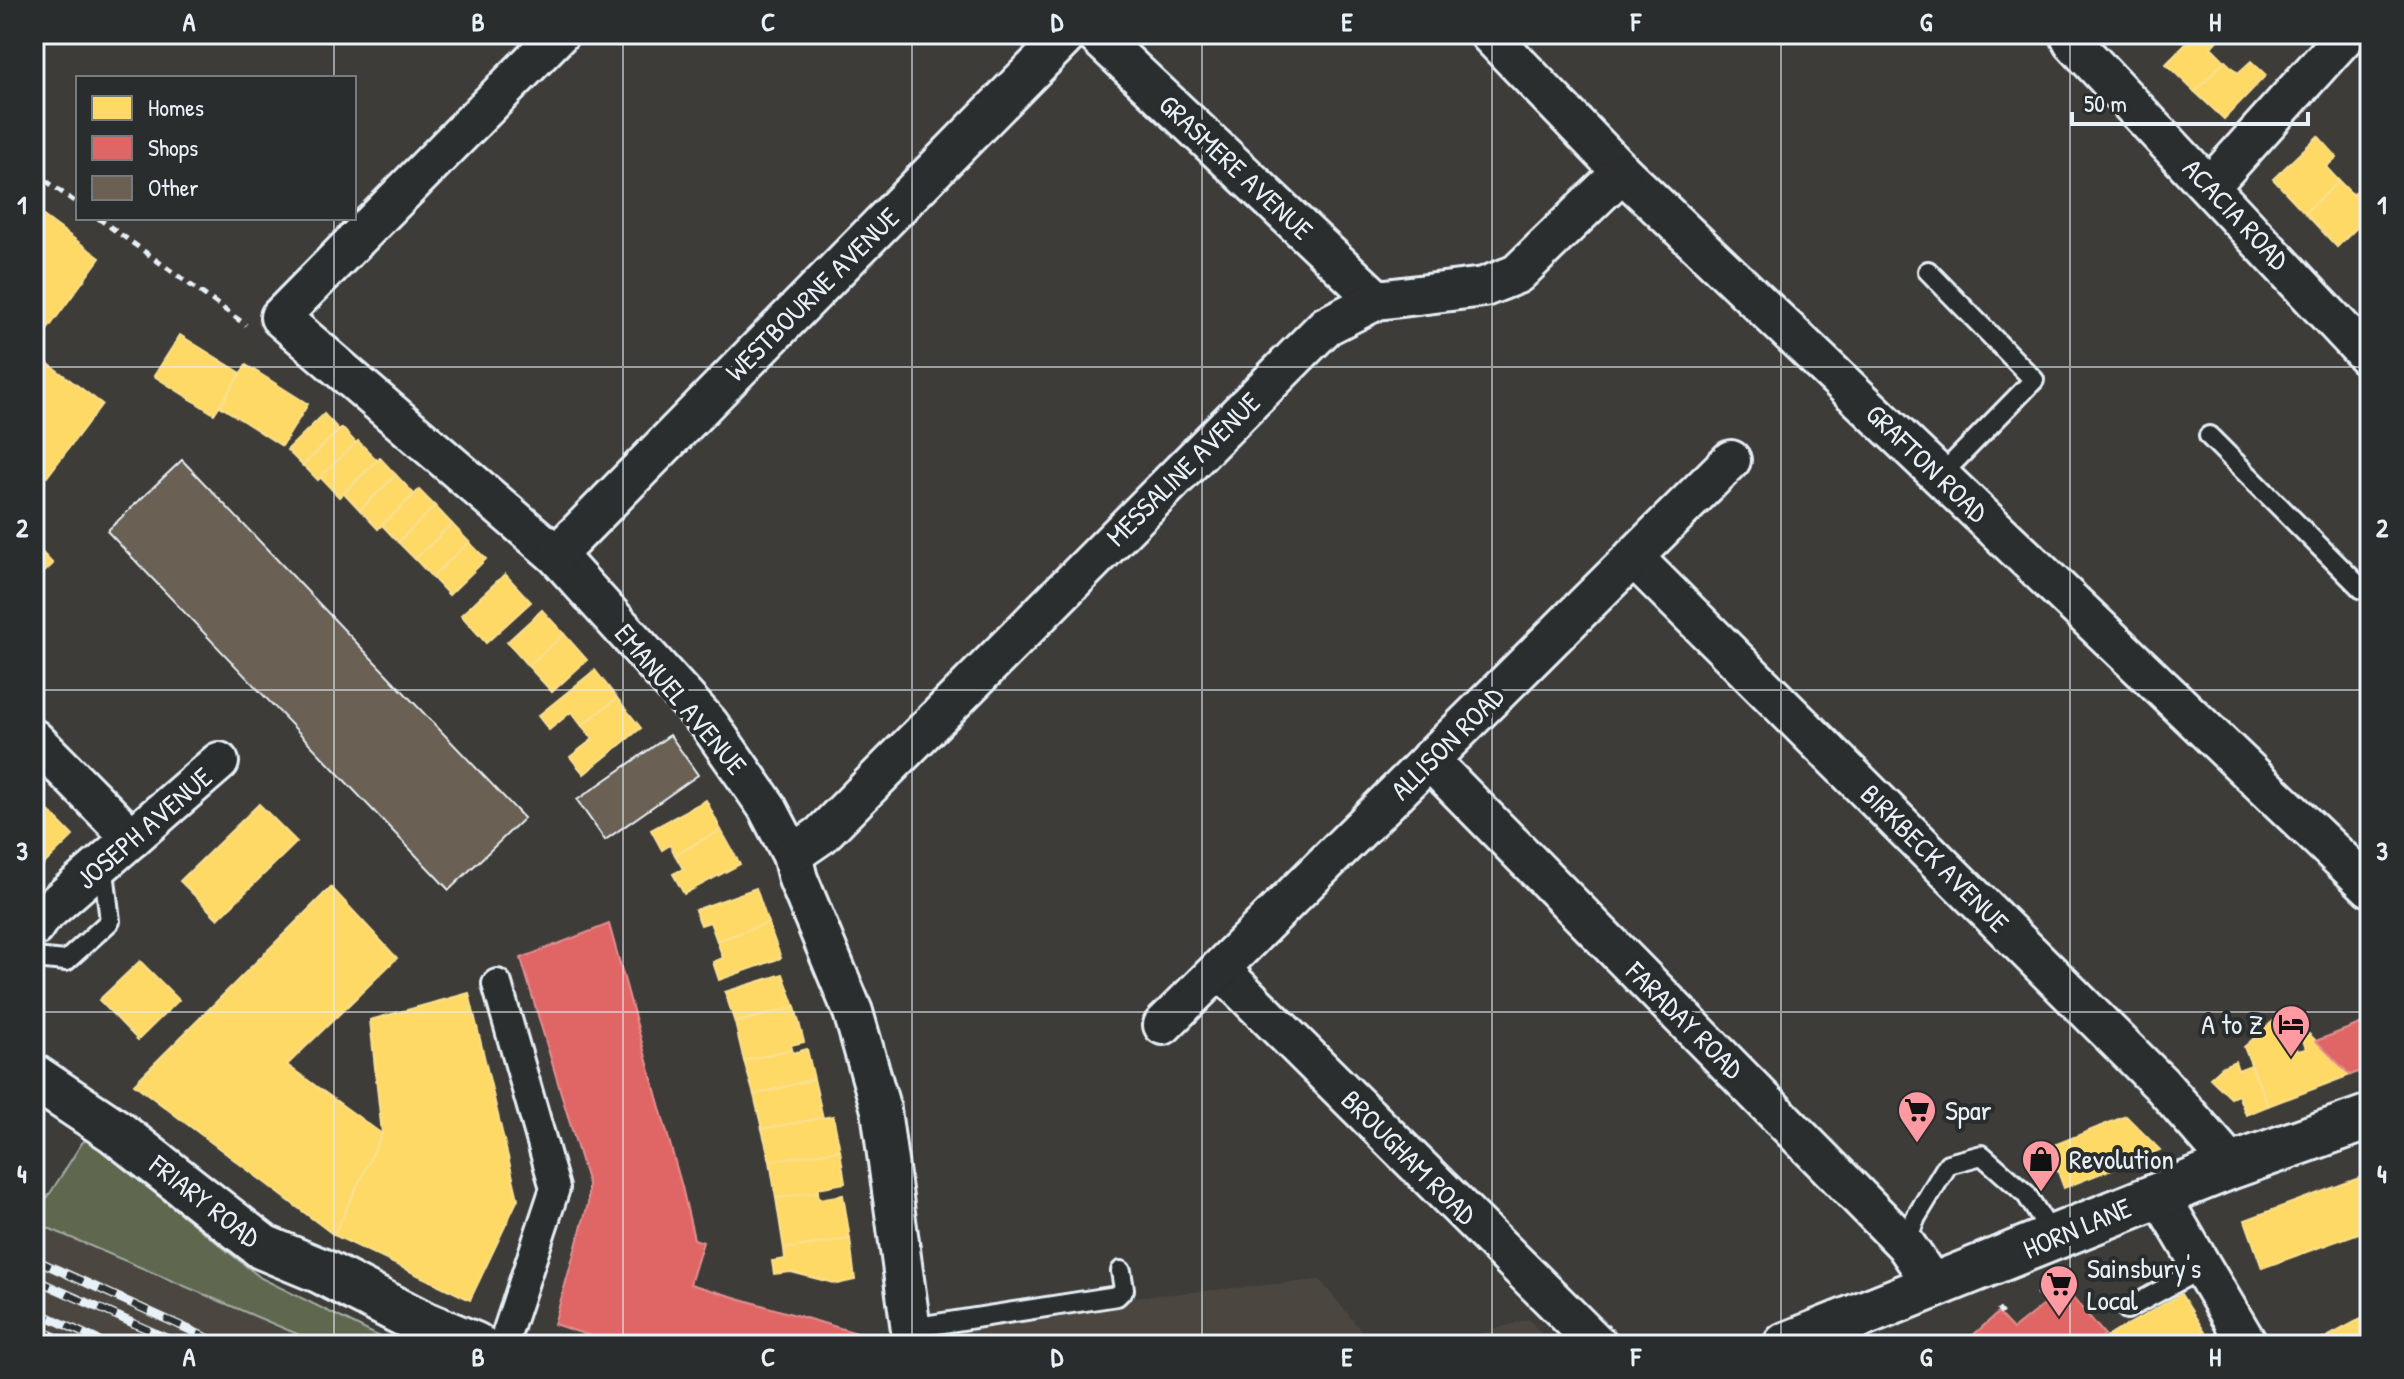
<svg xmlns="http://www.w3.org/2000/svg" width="2404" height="1379" font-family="'Patrick Hand',sans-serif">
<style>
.built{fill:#4c4740}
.green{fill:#5f684f;stroke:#a4aca4;stroke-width:2}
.homes{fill:#ffd966;stroke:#f8e092;stroke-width:2}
.shops{fill:#e06666;stroke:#e29092;stroke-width:2}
.building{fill:#6b6052;stroke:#e8f1f8;stroke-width:2}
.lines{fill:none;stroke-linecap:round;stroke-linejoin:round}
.service-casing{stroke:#e8f1f8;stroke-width:24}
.pedestrian-casing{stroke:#e8f1f8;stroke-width:34}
.minor-casing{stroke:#e8f1f8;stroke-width:44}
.tertiary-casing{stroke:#e8f1f8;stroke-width:50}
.primary-casing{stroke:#e8f1f8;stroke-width:50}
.path{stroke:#e8f1f8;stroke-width:5;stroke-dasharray:8 6;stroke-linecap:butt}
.service{stroke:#2a2d2e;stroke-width:18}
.pedestrian{stroke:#2a2d2e;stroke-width:28}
.minor{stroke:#2a2d2e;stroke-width:38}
.tertiary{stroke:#2a2d2e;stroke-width:44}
.primary{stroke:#2a2d2e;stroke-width:44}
.rail-casing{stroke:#e8f1f8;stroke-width:9}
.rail{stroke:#2a2d2e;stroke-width:6;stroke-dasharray:18;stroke-linecap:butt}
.grid{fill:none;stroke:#e8f1f8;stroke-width:2;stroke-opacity:0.55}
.labels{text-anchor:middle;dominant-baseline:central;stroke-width:8;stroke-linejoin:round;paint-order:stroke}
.street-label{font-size:28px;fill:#e8f1f8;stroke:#2a2d2e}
.poi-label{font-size:28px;fill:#e8f1f8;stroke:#2a2d2e;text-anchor:start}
.neatline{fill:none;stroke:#e8f1f8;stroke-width:3}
.grid-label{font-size:26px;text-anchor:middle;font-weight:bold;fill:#e8f1f8}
</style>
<rect width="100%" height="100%" fill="#3e3c39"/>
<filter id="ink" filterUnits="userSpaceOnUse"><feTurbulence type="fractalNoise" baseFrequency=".0125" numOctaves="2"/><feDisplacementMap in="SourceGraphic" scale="16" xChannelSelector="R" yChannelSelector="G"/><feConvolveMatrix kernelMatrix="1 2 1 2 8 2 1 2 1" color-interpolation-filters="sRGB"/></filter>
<g filter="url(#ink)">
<g class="built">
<polygon points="34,1222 323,1345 34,1345"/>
<polygon points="1320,1280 1373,1345 951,1345 948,1315"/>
<polygon points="1529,1319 1550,1345 1444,1345"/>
</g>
<polygon class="green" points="87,1139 261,1278 396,1345 323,1345 34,1222 34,1201 42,1206 82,1143"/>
<g class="homes">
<polygon points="2195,34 2219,34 2221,36 2211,47 2225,61 2195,92 2166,64"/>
<polygon points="2225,61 2238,73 2251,61 2266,75 2224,119 2195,92"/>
<polygon points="2318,136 2337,157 2326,167 2339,181 2305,213 2273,179"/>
<polygon points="2339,181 2353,195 2361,187 2370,196 2370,215 2337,247 2305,213"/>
<polygon points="34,209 100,258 34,348"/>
<polygon points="180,335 241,373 214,414 154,376"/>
<polygon points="34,353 102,404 47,477 34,468"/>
<polygon points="246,365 308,404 282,446 220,406"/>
<polygon points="324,414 339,430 303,466 287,450"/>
<polygon points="342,428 356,443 318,480 303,465"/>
<polygon points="358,441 377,460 339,497 320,477"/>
<polygon points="380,458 396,475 360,510 344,493"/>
<polygon points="396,475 414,494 378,529 360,510"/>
<polygon points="419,490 435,506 398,542 382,525"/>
<polygon points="435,506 452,524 415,559 398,542"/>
<polygon points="452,524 469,542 432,577 415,559"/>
<polygon points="469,542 486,559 449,595 432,577"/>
<polygon points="34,544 53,564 34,582"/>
<polygon points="505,574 531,602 486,643 461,615"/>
<polygon points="542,610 564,634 528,666 507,642"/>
<polygon points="564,634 587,660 552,692 528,666"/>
<polygon points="595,670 617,698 582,726 571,712 549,730 538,716"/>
<polygon points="617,698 641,728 584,774 570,757 593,739 582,726"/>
<polygon points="34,796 73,836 34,874"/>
<polygon points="706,800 721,830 675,855 670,845 662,850 651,830"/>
<polygon points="259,804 297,842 218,919 180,881"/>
<polygon points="721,830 740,864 684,894 673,874 683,869 675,855"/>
<polygon points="331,887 397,958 287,1065 382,1134 334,1235 134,1084"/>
<polygon points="756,888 768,923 717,941 710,922 701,925 695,910"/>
<polygon points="768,923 781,958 719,980 713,962 723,958 717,941"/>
<polygon points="140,961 179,1000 138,1040 99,1000"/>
<polygon points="783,974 795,1007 735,1023 725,992"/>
<polygon points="469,993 518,1199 470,1300 334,1235 382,1134 370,1020"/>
<polygon points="795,1007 804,1042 791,1045 792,1049 744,1061 735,1023"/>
<polygon points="2273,1021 2292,1038 2297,1051 2306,1049 2302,1037 2309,1034 2350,1075 2268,1106 2244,1047"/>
<polygon points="792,1049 793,1053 807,1049 814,1079 754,1095 744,1061"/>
<polygon points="2235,1061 2238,1070 2251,1065 2268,1106 2246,1115 2238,1095 2231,1098 2210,1078 2223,1066"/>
<polygon points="814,1079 823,1118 762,1129 754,1095"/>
<polygon points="833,1116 840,1150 770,1161 762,1129"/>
<polygon points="2126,1116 2160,1150 2064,1188 2049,1147"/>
<polygon points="840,1150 845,1183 818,1188 818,1192 776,1198 770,1161"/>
<polygon points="2370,1174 2370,1229 2262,1268 2245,1220"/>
<polygon points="818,1192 819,1199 843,1195 850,1239 784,1249 776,1198"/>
<polygon points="850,1239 855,1280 837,1284 791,1272 774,1274 772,1261 785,1259 784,1249"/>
<polygon points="2181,1294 2213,1345 2107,1345 2103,1339"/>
<polygon points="2370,1314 2370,1345 2312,1345"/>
</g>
<g class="shops">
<polygon points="609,924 682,1187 694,1239 703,1242 690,1284 867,1336 864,1345 617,1345 554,1324 588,1204 588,1184 521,958"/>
<polygon points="2370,1020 2370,1068 2350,1075 2316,1041"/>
<polygon points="2065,1288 2105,1335 2093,1345 1962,1345 1998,1313 2013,1329"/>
</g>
<g class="building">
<polygon points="182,460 524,818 449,890 107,531"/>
<polygon points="670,735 698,775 605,840 577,800"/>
</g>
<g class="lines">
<g class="service-casing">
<g id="service">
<polyline points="1928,271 2034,380 1940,476"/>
<polyline points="2209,436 2362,589 2370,581"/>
<polyline points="34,958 66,961 110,921 103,863"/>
<polyline points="1905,1244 1916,1217 1948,1164 1982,1155 2026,1194 2054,1238"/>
<polyline points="2127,1309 2202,1268"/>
<polyline points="911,1328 1117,1296 1124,1289 1121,1271"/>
</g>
</g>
<g class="pedestrian-casing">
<polyline id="pedestrian" points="497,984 555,1188 503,1345"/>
</g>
<g class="minor-casing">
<g id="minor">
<polyline points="559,34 280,317 556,555 709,724 767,807 792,855 798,879 853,1012 881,1110 913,1345"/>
<polyline points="1095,34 1377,300"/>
<polyline points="1489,34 1622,172 2370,887"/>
<polyline points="2069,34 2074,43 2370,359"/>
<polyline points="2210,186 2347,34"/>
<polyline points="556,555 1068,34"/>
<polyline points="1633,557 2161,1084 2220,1151 2229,1167"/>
<polyline points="34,739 132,838"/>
<polyline points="1429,760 1905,1244 1934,1286"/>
<polyline points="792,855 821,835 1326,326 1377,300 1484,287 1517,274 1622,172"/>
<polyline points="34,927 40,918 219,762"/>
<polyline points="1220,969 1598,1345"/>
<polyline points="1163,1025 1731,460"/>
<polyline points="2159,1194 2248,1345"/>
</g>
</g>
<g class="tertiary-casing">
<polyline id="tertiary" points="34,1077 115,1131 263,1247 321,1271 420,1322 475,1345"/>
</g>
<g class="primary-casing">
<polyline id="primary" points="1786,1345 2229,1167 2370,1117"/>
</g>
<g class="path">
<polyline points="34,172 78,204"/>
<polyline points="98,218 246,325"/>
<polyline points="2037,1292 2042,1297"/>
<polyline points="1998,1309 2002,1314"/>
</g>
<use href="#service" class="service"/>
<use href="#pedestrian" class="pedestrian"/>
<use href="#minor" class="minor"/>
<use href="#tertiary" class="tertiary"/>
<use href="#primary" class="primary"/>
<g class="rail-casing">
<g id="rail">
<polyline points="34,1259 223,1345"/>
<polyline points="34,1279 182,1345"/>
<polyline points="34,1310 108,1345"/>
<polyline points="34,1327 73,1345"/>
</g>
</g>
<use href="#rail" class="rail"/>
</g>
</g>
<path class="grid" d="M334 34V78M623 34V1345M912 34V1345M1202 34V1345M1492 34V1345M1781 34V1345M2070 34V1345M334 218V1345M34 367H2370M34 690H2370M34 1012H2370"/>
<defs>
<g id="hotel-pin" transform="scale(2)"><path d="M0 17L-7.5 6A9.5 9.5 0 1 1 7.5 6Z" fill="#ff9aa2" stroke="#2a2d2e"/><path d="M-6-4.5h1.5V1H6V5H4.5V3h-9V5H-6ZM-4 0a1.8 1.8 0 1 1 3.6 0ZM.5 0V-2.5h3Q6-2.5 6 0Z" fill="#111"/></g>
<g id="supermarket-pin" transform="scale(2)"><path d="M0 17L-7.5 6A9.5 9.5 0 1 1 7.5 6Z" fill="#ff9aa2" stroke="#2a2d2e"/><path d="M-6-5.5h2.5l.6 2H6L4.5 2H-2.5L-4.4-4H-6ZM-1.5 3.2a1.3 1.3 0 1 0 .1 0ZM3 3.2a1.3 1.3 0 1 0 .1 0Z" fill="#111"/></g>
<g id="shop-pin" transform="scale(2)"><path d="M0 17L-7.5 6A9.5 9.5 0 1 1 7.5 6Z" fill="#ff9aa2" stroke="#2a2d2e"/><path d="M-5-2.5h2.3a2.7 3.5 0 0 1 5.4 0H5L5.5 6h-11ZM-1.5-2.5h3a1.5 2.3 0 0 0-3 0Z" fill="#111"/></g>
</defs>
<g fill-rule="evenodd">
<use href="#hotel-pin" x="2291" y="1024"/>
<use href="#supermarket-pin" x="1917" y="1110"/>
<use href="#shop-pin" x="2041" y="1159"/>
<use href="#supermarket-pin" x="2059" y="1284"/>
</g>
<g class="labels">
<g class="street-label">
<text transform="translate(1236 167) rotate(43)">GRASMERE AVENUE</text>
<text transform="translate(2236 214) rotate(47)">ACACIA ROAD</text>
<text transform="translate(812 294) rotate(-45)">WESTBOURNE AVENUE</text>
<text transform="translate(1927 463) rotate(44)">GRAFTON ROAD</text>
<text transform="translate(1183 469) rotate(-45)">MESSALINE AVENUE</text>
<text transform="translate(681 699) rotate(50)">EMANUEL AVENUE</text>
<text transform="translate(1447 743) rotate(-45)">ALLISON ROAD</text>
<text transform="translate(144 828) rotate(-41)">JOSEPH AVENUE</text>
<text transform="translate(1935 858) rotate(45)">BIRKBECK AVENUE</text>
<text transform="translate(1685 1020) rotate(45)">FARADAY ROAD</text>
<text transform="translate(1409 1157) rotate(45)">BROUGHAM ROAD</text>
<text transform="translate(205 1201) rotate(38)">FRIARY ROAD</text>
<text transform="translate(2077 1228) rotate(-23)">HORN LANE</text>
</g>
<g class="poi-label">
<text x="2263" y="1024" text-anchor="end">A to Z</text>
<text x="1945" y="1110">Spar</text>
<text x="2069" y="1159">Revolution</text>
<text x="2087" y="1268">Sainsbury's<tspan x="2087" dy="32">Local</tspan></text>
</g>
</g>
<rect width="2404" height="1379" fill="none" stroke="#2a2d2e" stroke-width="88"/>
<rect x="76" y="76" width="280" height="144" fill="#2a2d2e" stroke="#767b7f" stroke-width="2"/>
<rect x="92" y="96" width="40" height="24" fill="#ffd966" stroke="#767b7f" stroke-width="2"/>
<text x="148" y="116" font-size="24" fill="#e8f1f8">Homes</text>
<rect x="92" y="136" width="40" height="24" fill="#e06666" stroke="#767b7f" stroke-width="2"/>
<text x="148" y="156" font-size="24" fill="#e8f1f8">Shops</text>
<rect x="92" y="176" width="40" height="24" fill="#6b6052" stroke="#767b7f" stroke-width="2"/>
<text x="148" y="196" font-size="24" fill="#e8f1f8">Other</text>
<path d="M2072 112v12h236v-12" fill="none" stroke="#e8f1f8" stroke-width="4"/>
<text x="2084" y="112" font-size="24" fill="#e8f1f8" stroke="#2a2d2e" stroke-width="6" paint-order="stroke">50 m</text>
<rect x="44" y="44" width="2316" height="1291" class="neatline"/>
<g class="grid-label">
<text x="189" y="31">A</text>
<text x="478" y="31">B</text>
<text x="768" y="31">C</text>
<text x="1057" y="31">D</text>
<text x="1347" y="31">E</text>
<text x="1636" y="31">F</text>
<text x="1926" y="31">G</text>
<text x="2215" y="31">H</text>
<text x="22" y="214">1</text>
<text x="2382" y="214">1</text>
<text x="22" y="537">2</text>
<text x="2382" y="537">2</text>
<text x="22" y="860">3</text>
<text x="2382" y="860">3</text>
<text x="22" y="1183">4</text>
<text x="2382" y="1183">4</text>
<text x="189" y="1366">A</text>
<text x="478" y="1366">B</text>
<text x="768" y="1366">C</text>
<text x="1057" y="1366">D</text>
<text x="1347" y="1366">E</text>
<text x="1636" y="1366">F</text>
<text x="1926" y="1366">G</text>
<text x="2215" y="1366">H</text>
</g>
</svg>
